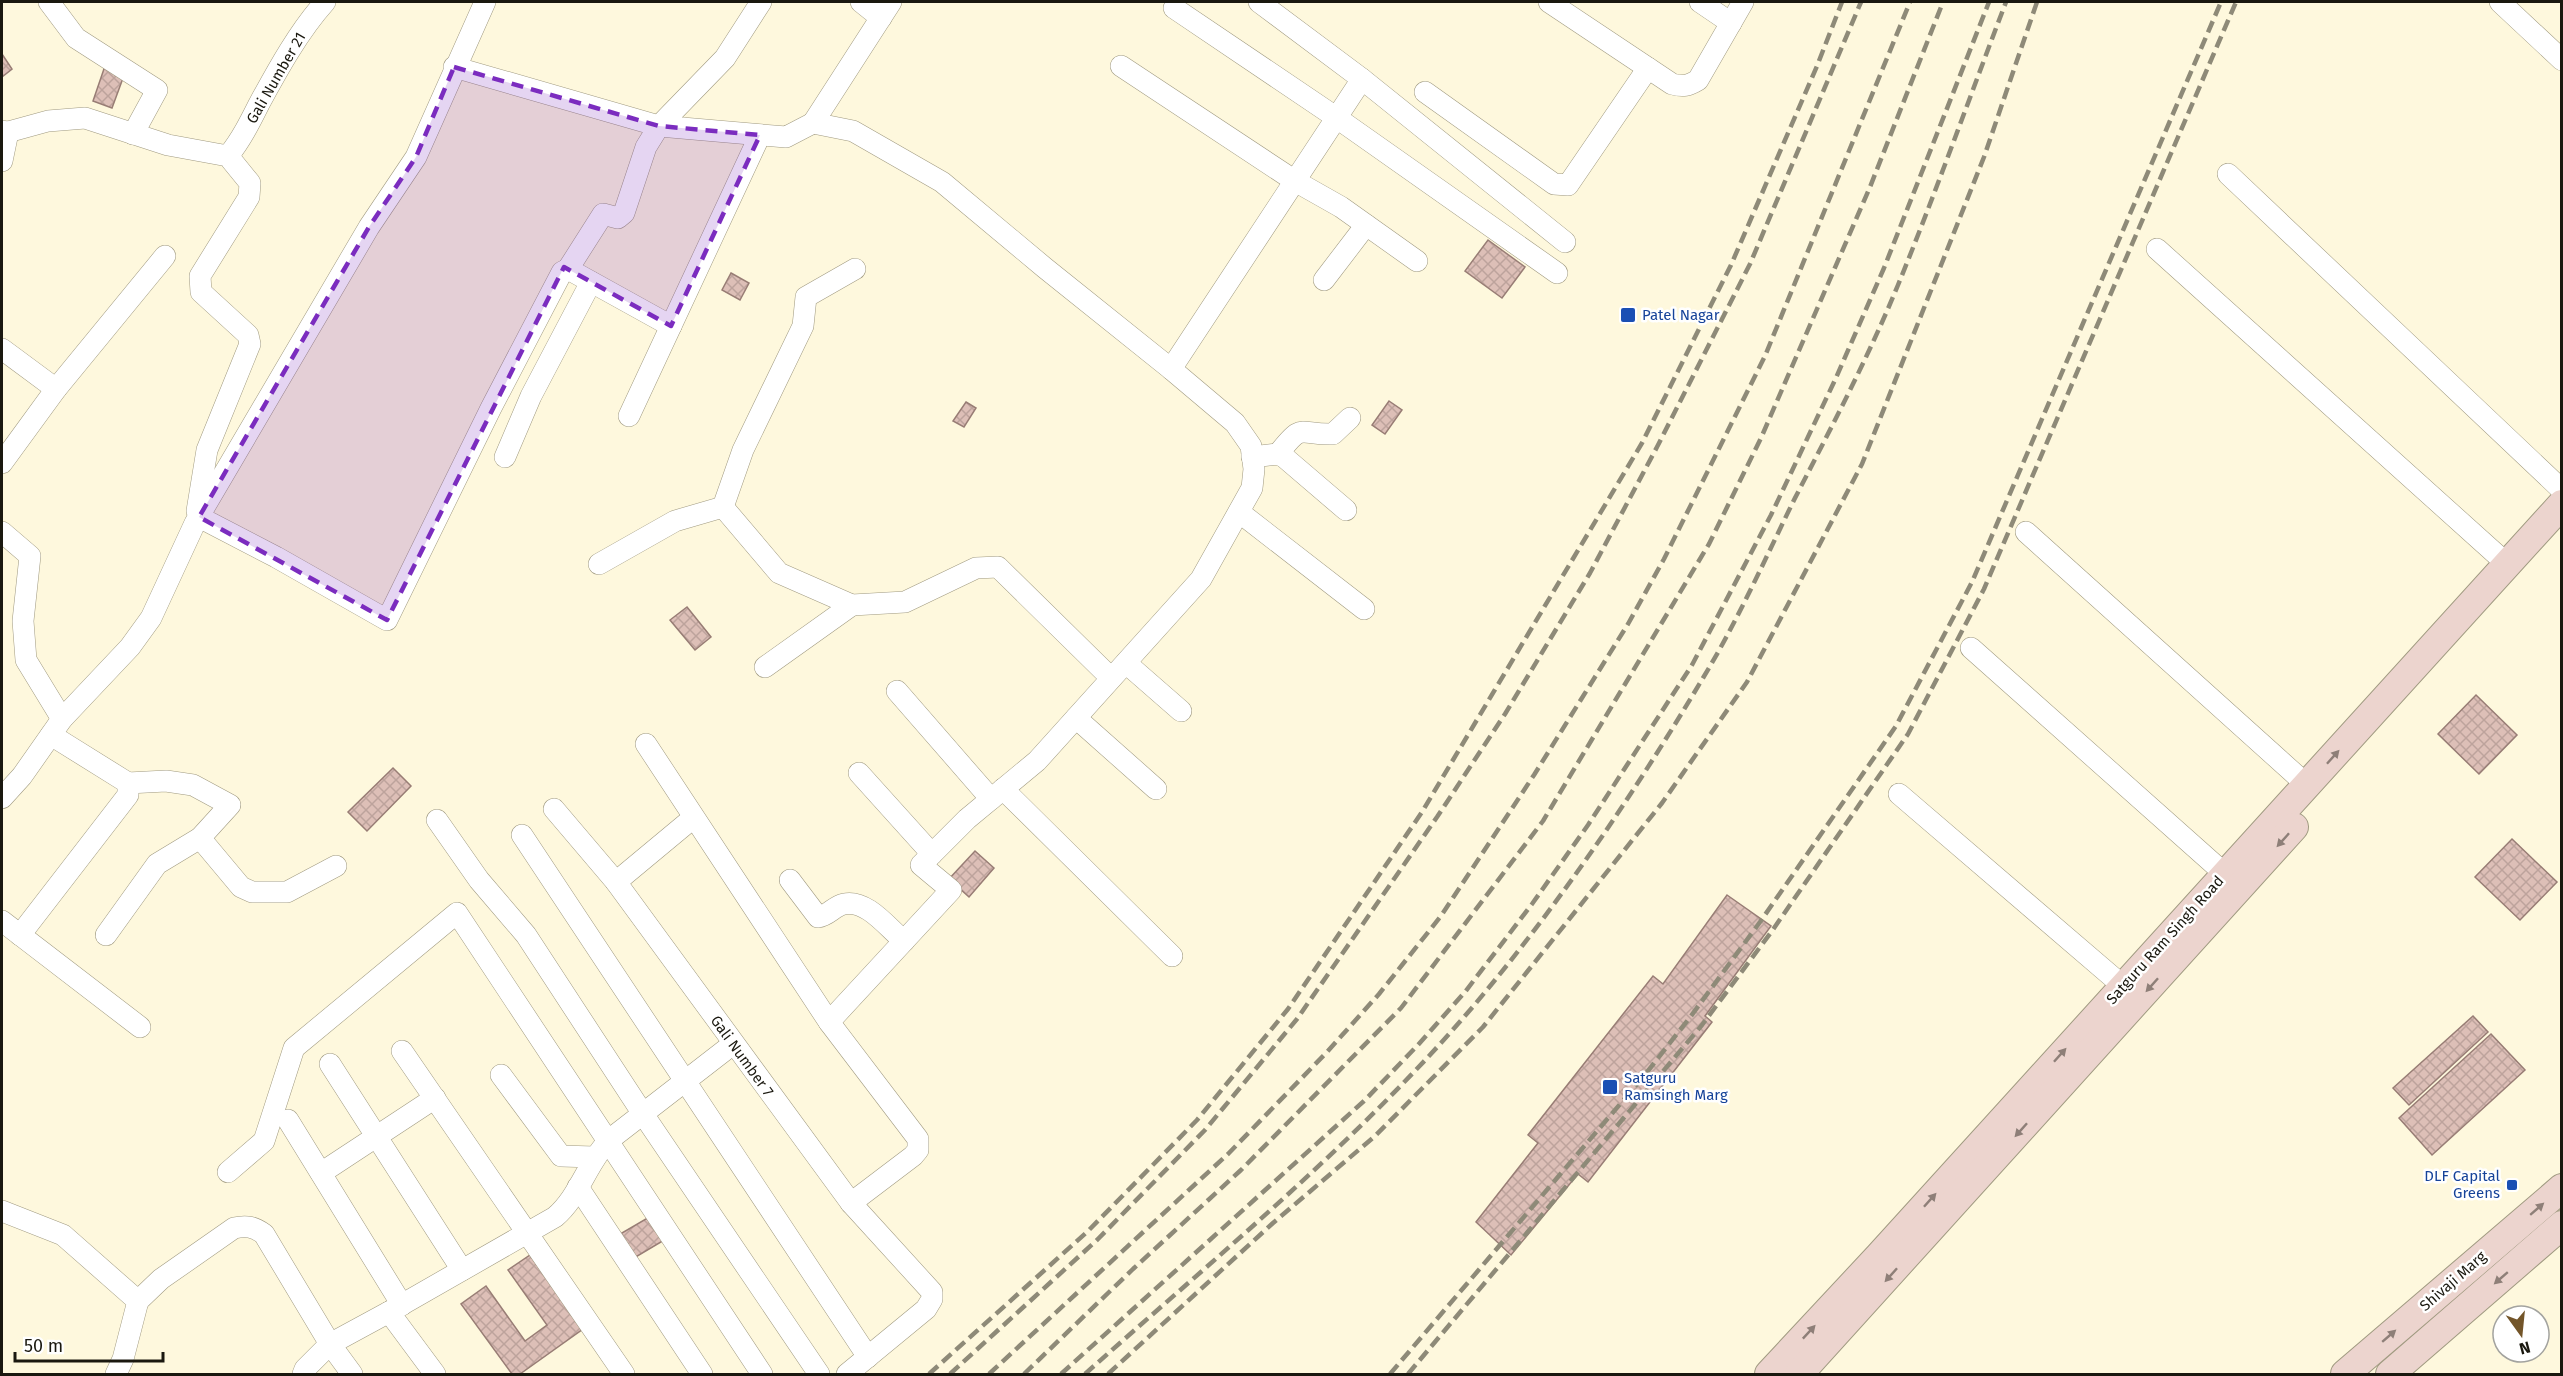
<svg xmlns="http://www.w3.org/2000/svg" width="2563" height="1376" font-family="'Fira Sans',sans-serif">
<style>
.building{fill:url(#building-cross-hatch);stroke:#987d75;stroke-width:1.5}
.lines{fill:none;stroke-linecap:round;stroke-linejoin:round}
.street-casing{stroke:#a09a81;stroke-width:22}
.secondary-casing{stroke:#a09a81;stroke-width:30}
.street{stroke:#fff;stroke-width:21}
.secondary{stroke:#ecd4ce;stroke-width:28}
.rail{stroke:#8e8a78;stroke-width:4.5;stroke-dasharray:12 6;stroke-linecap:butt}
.oneway{fill:#8e7f78}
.marked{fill:#7b2cbf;fill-opacity:0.2;stroke:#7b2cbf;stroke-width:4.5;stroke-dasharray:12 8;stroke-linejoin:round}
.transit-dot{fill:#1a4fb4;stroke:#fff;stroke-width:2}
.labels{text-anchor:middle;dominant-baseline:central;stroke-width:5;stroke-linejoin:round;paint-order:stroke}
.street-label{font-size:15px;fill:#1a180f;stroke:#fff}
.transit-label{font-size:15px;fill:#164399;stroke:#fff;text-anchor:start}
</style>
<defs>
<pattern id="building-cross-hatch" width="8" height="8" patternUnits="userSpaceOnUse" patternTransform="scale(1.5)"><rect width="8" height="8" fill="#ddbfb7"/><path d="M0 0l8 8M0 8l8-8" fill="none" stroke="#bda39c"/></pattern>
</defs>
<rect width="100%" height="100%" fill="#fef8dd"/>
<g class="building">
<polygon points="2,54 12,69 2,77"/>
<polygon points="106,63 126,70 112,108 93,101"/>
<polygon points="1488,240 1525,267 1502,298 1465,271"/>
<polygon points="731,273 749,283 740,300 722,290"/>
<polygon points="1389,401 1402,410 1385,434 1372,425"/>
<polygon points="966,402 976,408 964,427 953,421"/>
<polygon points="687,607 711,637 695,650 670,620"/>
<polygon points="2476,695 2517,735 2479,774 2438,734"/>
<polygon points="393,768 411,786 367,831 348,812"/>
<polygon points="2512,839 2557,882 2520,920 2475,877"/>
<polygon points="975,851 994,868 969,897 949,879"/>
<polygon points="1727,895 1771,926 1705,1016 1712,1022 1588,1182 1578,1174 1511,1255 1476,1222 1538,1143 1528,1135 1653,976 1663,984"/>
<polygon points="2473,1016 2488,1032 2409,1105 2393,1088"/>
<polygon points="2491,1034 2525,1070 2432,1155 2399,1118"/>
<polygon points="651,1216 666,1239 629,1261 615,1237"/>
<polygon points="530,1255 583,1329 520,1374 512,1374 461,1304 486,1286 525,1341 547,1325 508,1270"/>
</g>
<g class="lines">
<g class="street-casing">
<g id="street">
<polyline points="49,2 76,38 157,90 133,134"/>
<polyline points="761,2 725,58 659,126 786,137 813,123"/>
<polyline points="861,2 881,18"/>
<polyline points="891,2 813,123 853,131 942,182 1045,268 1171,369"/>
<path d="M1549 2 1672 84C1683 87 1688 86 1698 80L1743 2"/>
<polyline points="1700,2 1731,23"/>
<polyline points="2500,2 2562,60"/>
<polyline points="1174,8 1337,118 1557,273"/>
<polyline points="1121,66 1295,181 1341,207 1417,261"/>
<polyline points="454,67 659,126 646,147 624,213 618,218 603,214 568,269"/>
<polyline points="1362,79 1565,242"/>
<polyline points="1425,92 1554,184 1568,185 1648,68"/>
<polyline points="2,131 8,132 48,121 85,118 168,145 228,156 250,183 249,197 200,276 201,292 248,335 250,344 207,450 197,511"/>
<path d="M228 156C241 140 250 122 259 104 278 69 299 31 325 2"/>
<polyline points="2,161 8,132"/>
<polyline points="2228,174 2562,490"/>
<polyline points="2157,249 2507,564"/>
<polyline points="1324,280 1366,225"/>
<polyline points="2,349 56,389"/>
<polyline points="629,416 760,135"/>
<path d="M1278 454C1304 421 1297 435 1333 434L1350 418"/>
<polyline points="505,457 531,396 591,282"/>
<polyline points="1252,457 1278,454 1284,457 1346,510"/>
<polyline points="2,463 56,389 165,256"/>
<polyline points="723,507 743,450 803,326 806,297 855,269"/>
<polyline points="1239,512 1364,609"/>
<polyline points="199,517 276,557 387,620 491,408 562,272 568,269 671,326"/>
<polyline points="2,532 30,556 23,621 26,660 62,719"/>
<polyline points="2026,532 2307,785"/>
<polyline points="599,564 675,521 723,507 779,573 852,605 905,602 976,568 998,567 1111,678"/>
<polyline points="1971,648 2225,874"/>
<polyline points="1126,663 1181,711"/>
<polyline points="765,667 852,605"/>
<polyline points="897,691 991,799"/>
<polyline points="1076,718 1156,789"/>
<polyline points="646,744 829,1022"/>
<polyline points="859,773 932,854"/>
<polyline points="1003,789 1172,956"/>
<polyline points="1899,794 2123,986"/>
<polyline points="2,798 22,776 62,719 130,647 151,618 195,523 369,227 416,157 485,2"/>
<polyline points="554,809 616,882 851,1203 932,1292 932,1299 926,1309 847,1374"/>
<polyline points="437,820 479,880 526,935 643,1114 819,1374"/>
<polyline points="522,835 868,1357"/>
<polyline points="200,838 241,887 252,892 287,892 336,866"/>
<path d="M790 880 818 917C828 916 834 906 844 904 867 899 888 928 904 941"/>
<polyline points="616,882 693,818"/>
<polyline points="2,921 140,1027"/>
<polyline points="20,935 128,795 128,783 51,735"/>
<polyline points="106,935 157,864 200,838 230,805 193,785 166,781 128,783"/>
<polyline points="402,1051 624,1374"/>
<polyline points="330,1064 462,1270"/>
<polyline points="501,1075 561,1156 594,1157"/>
<polyline points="288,1120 402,1305"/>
<polyline points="228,1172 264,1141 294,1048 457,913 762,1374"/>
<polyline points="321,1173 435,1098"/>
<polyline points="578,1187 702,1374"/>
<polyline points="851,1203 913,1156 918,1150 918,1139 829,1022 951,890 921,865 967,819 1037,761 1201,579 1252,488 1254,469 1251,446 1235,423 1171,369 1362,79 1259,2"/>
<polyline points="2,1211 63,1235 138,1301 123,1359 116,1374"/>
<path d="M138 1301 161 1279 234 1228C247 1225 254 1227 264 1234L330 1344 352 1374"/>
<polyline points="389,1312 435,1374"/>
<path d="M303 1374 305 1369 330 1344 389 1312 555 1217C579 1197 587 1163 609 1140L733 1044"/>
</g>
</g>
<g class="secondary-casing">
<g id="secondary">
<polyline points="1769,1374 1879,1256 2562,504"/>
<polyline points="1799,1374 2294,827"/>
<polyline points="2345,1374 2562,1188"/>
<polyline points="2390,1374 2562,1225"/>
</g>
</g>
<use href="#street" class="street"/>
<use href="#secondary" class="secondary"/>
<g class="rail">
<polyline points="929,1374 1087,1232 1197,1120 1288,1009 1422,812 1642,443 1731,265 1817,66 1842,2"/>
<polyline points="950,1374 1097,1240 1205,1130 1297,1019 1437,817 1505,714 1590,573 1657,447 1750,264 1861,2"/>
<polyline points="989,1374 1228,1154 1327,1052 1379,994 1441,916 1534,775 1628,624 1664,559 1765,356 1910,2"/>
<polyline points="1024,1374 1133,1269 1241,1170 1401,1008 1543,821 1709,544 1761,438 1870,187 1943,2"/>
<polyline points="1061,1374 1364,1101 1417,1046 1465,992 1532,904 1588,825 1692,665 1771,515 1835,380 1884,268 1989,2"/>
<path d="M1085 1374C1217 1256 1361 1139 1476 1003 1561 902 1635 792 1703 678 1737 622 1766 557 1795 498 1831 428 1868 358 1898 285 1936 192 1970 96 2006 2"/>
<polyline points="1108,1374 1273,1223 1375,1136 1483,1027 1662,803 1747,682 1862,464 1984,157 2037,2"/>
<polyline points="1390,1374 1644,1076 1691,1016 1760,922 1896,726 1972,582 2221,2"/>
<polyline points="1408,1374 1702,1025 1772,931 1908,734 1984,589 2236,2"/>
</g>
</g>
<defs><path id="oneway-solid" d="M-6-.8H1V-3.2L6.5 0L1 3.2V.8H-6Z" transform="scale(1.5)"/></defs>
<g class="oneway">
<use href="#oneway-solid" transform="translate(2333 757) rotate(-48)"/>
<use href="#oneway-solid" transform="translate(2283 840) rotate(132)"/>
<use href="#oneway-solid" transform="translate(2152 985) rotate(132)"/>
<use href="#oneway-solid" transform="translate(2060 1055) rotate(-48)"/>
<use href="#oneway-solid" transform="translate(2021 1130) rotate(132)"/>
<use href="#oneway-solid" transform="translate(1930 1200) rotate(-48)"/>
<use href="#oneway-solid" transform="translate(2537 1209) rotate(-41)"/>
<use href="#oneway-solid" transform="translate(1891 1275) rotate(132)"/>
<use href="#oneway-solid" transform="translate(2501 1278) rotate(139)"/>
<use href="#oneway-solid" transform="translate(1809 1332) rotate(-47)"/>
<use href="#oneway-solid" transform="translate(2389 1336) rotate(-41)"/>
</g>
<path class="marked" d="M454 67 659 126 760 135 671 326 564 267 387 620 199 517 369 227 416 157Z"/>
<g class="transit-dot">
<rect x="1620" y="307" width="16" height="16" rx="3"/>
<rect x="1602" y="1079" width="16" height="16" rx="3"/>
<rect x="2506" y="1179" width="12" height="12" rx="3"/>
</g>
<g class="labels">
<g class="street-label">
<text transform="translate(276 78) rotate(-60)">Gali Number 21</text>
<text transform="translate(2165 940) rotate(-48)">Satguru Ram Singh Road</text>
<text transform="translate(742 1056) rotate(54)">Gali Number 7</text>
<text transform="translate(2453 1281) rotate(-41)">Shivaji Marg</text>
</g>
<g class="transit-label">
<text x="1642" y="315">Patel Nagar</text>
<text x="1624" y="1078">Satguru<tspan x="1624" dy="17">Ramsingh Marg</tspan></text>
<text x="2500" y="1176" text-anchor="end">DLF Capital<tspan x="2500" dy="17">Greens</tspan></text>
</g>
</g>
<rect width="2563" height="1376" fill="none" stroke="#1a180f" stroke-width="6"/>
<g transform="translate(2521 1334) rotate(165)"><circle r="28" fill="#ffffff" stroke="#a3a39f" stroke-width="1.5"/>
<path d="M0-4.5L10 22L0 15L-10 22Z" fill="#735529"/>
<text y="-9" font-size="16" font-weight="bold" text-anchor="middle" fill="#1a180f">N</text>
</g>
<path d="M15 1352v9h148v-9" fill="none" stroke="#1a180f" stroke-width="3"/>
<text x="24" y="1352" font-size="18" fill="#1a180f" stroke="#ffffff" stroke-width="4.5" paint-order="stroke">50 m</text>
</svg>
